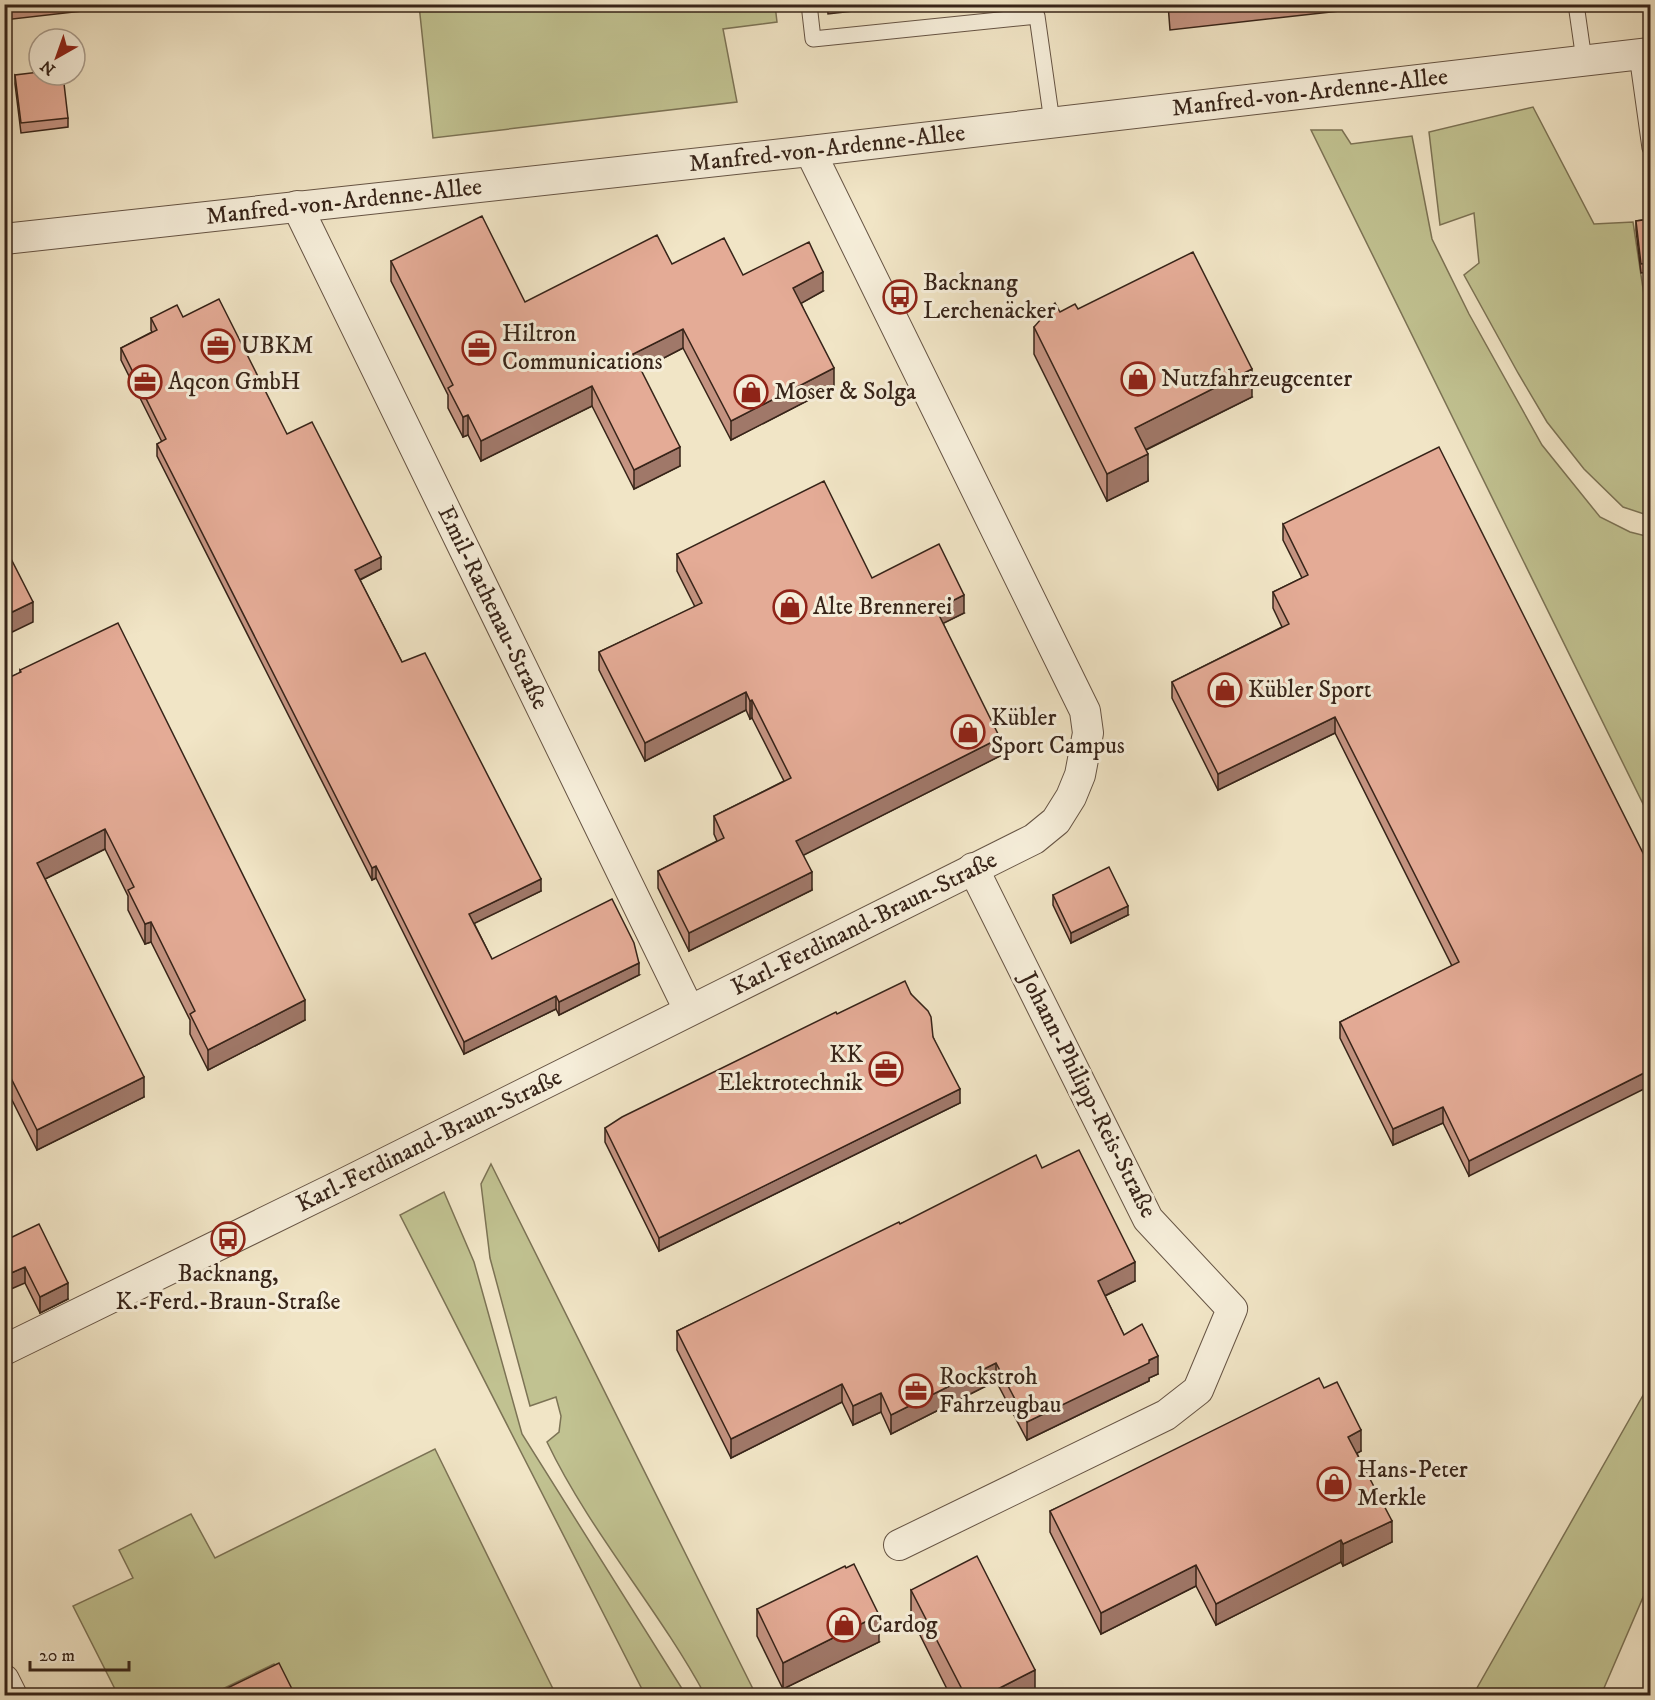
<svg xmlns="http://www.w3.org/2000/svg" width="1655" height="1700" font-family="'IM FELL DW Pica',serif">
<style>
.green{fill:#c1c291;stroke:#7c7355;stroke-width:1.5}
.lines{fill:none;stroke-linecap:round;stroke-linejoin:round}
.service-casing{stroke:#665444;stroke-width:17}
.minor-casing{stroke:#665444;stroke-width:32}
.service{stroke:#f6eeda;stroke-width:15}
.minor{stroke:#f6eeda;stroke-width:30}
.wall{fill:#c49381;stroke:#372419;stroke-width:1.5}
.shaded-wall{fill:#a07869;stroke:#372419;stroke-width:1.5}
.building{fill:#e4ab96;stroke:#372419;stroke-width:1.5}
.labels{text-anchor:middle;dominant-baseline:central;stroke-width:6;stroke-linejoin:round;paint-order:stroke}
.street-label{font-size:24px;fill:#372419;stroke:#f6eeda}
.poi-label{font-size:24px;fill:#372419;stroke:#f6eeda;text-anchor:start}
</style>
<rect width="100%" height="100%" fill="#f1e5c6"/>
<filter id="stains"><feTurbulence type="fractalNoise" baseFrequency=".00333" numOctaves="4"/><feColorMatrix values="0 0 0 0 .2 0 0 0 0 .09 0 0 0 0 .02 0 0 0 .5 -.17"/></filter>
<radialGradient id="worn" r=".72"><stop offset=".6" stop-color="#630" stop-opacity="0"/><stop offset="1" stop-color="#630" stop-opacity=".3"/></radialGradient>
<g class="green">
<polygon points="775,5 777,22 723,29 737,102 433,138 419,5"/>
<polygon points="1533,107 1594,224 1633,222 1644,295 1650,295 1650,516 1623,507 1584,469 1547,422 1518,373 1464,275 1479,263 1474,213 1440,225 1429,132"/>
<polygon points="1311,130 1342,130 1351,144 1412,136 1432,239 1469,314 1542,445 1600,517 1630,532 1650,537 1650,818"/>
<path d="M491 1164 756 1695H705C658 1608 590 1532 547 1442L559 1432 561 1416 556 1397 530 1406 490 1258 481 1184Z"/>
<polygon points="444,1192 474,1262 522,1434 686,1695 645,1695 400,1215"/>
<polygon points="1650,1383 1650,1581 1601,1695 1473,1695"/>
<polygon points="435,1449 556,1695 291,1695 274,1664 210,1695 118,1695 73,1606 133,1578 119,1550 191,1514 215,1558"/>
</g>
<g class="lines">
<g class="service-casing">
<g id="service">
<polyline points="809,4 813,39 1037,16 1052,122"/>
<polyline points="1576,4 1584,60"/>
<polyline points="1637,55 1650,148"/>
</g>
</g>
<g class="minor-casing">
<g id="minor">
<path id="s1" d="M297 206 689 1010"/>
<path id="s2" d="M4 239 810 151 1650 53"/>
<path id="s3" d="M4 1350 345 1183 1034 839 1056 821 1071 797 1080 775 1088 733 1085 711 810 151"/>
<polyline points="899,1545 1166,1415 1198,1390 1232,1309 1148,1219 973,868"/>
<polyline points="4,1680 12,1696"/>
</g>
</g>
<use href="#service" class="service"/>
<use href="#minor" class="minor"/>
</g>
<g class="wall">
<polygon points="4,4 144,4 4,20"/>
<polygon points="827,4 914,4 828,14"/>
<polygon points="1168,4 1403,4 1170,30"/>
<polygon points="15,75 68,118 68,127 21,133 15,84"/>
<polygon points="1650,219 1650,272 1641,273 1636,230 1636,221"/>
<polygon points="391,261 525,302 672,264 743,275 823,291 801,303 834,387 731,440 683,348 640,370 680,466 634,489 592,406 481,461 468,435 463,437 448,408 448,395 391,281"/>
<polygon points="1078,309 1252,397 1146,450 1148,481 1107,501 1034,354 1034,327 1060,312"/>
<polygon points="183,317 287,434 381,569 360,580 402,662 541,891 474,923 492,959 639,975 559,1015 556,1009 464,1054 376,878 372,880 157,456 157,444 162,442 121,360 121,348 152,332 151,330 151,318"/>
<polygon points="1283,524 1650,867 1469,1176 1443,1123 1393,1145 1340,1038 1340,1022 1452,966 1335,733 1218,790 1172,698 1172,682 1282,627 1273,608 1273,592 1302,578 1283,540"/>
<polygon points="677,554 872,578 964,613 943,623 1000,756 803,855 812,890 689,951 658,888 658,871 717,841 714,834 714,816 784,781 752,718 750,719 746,710 645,761 599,670 599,652 695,607 677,571"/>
<polygon points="20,670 305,1020 208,1070 190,1034 190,1020 151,942 145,944 128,910 128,896 105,849 45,879 144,1097 37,1150 4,1084 4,680 20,673"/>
<polygon points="1053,895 1128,915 1071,943 1053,905"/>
<polygon points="911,994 933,1037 960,1103 659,1251 605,1142 605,1128"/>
<polygon points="1042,1168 1135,1281 1105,1296 1124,1335 1158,1374 1149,1378 1149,1381 1027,1440 996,1381 891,1434 881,1412 853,1425 842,1402 731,1458 677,1350 677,1331 900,1224"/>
<polygon points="4,1241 68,1299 40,1313"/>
<polygon points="1324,1388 1361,1451 1357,1453 1392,1542 1343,1566 1341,1562 1216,1625 1196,1586 1101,1634 1050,1532 1050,1511"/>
<polygon points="911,1590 1035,1695 950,1695 911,1617"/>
<polygon points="757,1609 879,1642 783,1689 757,1636"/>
</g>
<g class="shaded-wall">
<polygon points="823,272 823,291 793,308 793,288"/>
<polygon points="683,329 683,348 633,374 633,354"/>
<polygon points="834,368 834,387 731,440 731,421"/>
<polygon points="1252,369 1252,397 1135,455 1135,428"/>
<polygon points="592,386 592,406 481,461 481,441"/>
<polygon points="468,415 468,435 463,437 463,417"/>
<polygon points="680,447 680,466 634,489 634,470"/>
<polygon points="1148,454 1148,481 1107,501 1107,474"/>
<polygon points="381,557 381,569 355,582 355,570"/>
<polygon points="964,595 964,613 936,627 936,609"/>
<polygon points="33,602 33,622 4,636 4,616"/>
<polygon points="746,692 746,710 645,761 645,743"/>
<polygon points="752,700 752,718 750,719 750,701"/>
<polygon points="1335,717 1335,733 1218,790 1218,774"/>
<polygon points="1000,738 1000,756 796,859 796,841"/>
<polygon points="105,829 105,849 37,883 37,863"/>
<polygon points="376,866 376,878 372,880 372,868"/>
<polygon points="812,872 812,890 689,951 689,933"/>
<polygon points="541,879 541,891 469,926 469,914"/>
<polygon points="1128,906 1128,915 1071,943 1071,933"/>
<polygon points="151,922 151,942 145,944 145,924"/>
<polygon points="639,963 639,975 559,1015 559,1002"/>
<polygon points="556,996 556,1009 464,1054 464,1042"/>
<polygon points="305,1000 305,1020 208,1070 208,1050"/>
<polygon points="1650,1070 1650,1086 1469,1176 1469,1161"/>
<polygon points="144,1077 144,1097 37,1150 37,1130"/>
<polygon points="960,1089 960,1103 659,1251 659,1238"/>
<polygon points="1443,1107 1443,1123 1393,1145 1393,1129"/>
<polygon points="1135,1262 1135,1281 1098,1299 1098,1281"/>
<polygon points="25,1267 25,1283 4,1292 4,1276"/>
<polygon points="68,1283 68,1299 40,1313 40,1297"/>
<polygon points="1158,1356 1158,1374 1149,1378 1149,1381 1027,1440 1027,1422"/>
<polygon points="996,1363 996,1381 891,1434 891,1415"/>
<polygon points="842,1384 842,1402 731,1458 731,1439"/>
<polygon points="881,1393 881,1412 853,1425 853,1406"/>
<polygon points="1361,1430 1361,1451 1348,1458 1348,1437"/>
<polygon points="1392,1521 1392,1542 1343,1566 1343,1544"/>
<polygon points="1341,1540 1341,1562 1216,1625 1216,1604"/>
<polygon points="1196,1565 1196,1586 1101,1634 1101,1613"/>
<polygon points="879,1615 879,1642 783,1689 783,1663"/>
<polygon points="1035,1670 1035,1695 986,1695"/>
</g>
<g class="building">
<polygon points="1170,4 1200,4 1170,8"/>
<polygon points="39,72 39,75 63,75 68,118 21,123 15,75"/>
<polygon points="482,216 525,302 657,235 672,264 724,238 743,275 809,242 823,272 793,288 834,368 731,421 683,329 633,354 680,447 634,470 592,386 481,441 468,415 463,417 448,388 453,385 391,261"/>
<polygon points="1650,219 1650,263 1641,264 1636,221"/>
<polygon points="1193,252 1252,369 1135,428 1148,454 1107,474 1034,327 1055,303 1060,312 1075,304 1078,309"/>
<polygon points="219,299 287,434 312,422 381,557 355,570 402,662 425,653 541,879 469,914 492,959 612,899 634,943 639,963 559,1002 556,996 464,1042 376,866 372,868 157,444 166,439 121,348 157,330 151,318 177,305 183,317"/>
<polygon points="1439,447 1650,867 1650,1070 1469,1161 1443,1107 1393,1129 1340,1022 1459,962 1335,717 1218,774 1172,682 1289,624 1273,592 1308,575 1283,524"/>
<polygon points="824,481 872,578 939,544 964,595 936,609 1000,738 796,841 812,872 689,933 658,871 724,838 714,816 791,778 752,700 750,701 746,692 645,743 599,652 702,603 677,554"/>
<polygon points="4,545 33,602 4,616"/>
<polygon points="118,623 305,1000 208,1050 190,1014 195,1011 151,922 145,924 128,890 134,887 105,829 37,863 144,1077 37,1130 4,1064 4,680 21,672 20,670"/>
<polygon points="1109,867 1128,906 1071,933 1053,895"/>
<polygon points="905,981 911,994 928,1011 931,1017 933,1037 960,1089 659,1238 605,1128 622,1117 836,1012 837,1014"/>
<polygon points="1079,1150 1135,1262 1098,1281 1124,1335 1142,1324 1158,1356 1149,1360 1149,1363 1027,1422 996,1363 891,1415 881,1393 853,1406 842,1384 731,1439 677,1331 899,1222 900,1224 1036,1155 1042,1168"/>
<polygon points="39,1224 68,1283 40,1297 25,1267 4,1276 4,1241"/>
<polygon points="1319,1378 1324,1388 1337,1382 1361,1430 1348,1437 1392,1521 1343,1544 1341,1540 1216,1604 1196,1565 1101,1613 1050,1511"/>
<polygon points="977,1556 1035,1670 986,1695 965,1695 911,1590"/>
<polygon points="854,1564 879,1615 783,1663 757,1609 845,1566 846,1568"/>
<polygon points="279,1663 295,1695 213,1695"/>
</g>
<defs>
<g id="bus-ring" transform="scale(1.725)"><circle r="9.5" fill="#f6eeda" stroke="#8f2418" stroke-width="1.5"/><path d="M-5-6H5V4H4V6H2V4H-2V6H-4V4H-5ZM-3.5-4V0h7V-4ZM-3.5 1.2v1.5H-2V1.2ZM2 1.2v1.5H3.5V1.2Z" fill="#8f2418"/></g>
<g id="office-ring" transform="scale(1.725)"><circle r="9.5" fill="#f6eeda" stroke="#8f2418" stroke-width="1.5"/><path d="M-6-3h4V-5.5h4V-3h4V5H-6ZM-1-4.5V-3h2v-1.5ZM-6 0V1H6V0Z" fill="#8f2418"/></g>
<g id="shop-ring" transform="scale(1.725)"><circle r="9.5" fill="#f6eeda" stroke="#8f2418" stroke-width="1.5"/><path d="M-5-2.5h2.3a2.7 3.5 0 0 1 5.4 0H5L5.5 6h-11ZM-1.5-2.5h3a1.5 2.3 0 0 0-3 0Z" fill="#8f2418"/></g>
</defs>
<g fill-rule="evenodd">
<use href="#bus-ring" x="900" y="297"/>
<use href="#office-ring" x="218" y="346"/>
<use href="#office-ring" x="479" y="348"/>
<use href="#shop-ring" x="1138" y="379"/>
<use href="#office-ring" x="145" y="382"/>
<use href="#shop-ring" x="751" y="392"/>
<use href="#shop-ring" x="790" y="607"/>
<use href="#shop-ring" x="1225" y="690"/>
<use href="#shop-ring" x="968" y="732"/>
<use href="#office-ring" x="886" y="1069"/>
<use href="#bus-ring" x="228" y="1239"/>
<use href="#office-ring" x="916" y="1391"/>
<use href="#shop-ring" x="1334" y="1484"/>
<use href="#shop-ring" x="844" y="1625"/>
</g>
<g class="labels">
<g class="street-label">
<text stroke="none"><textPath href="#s2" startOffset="1314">Manfred-von-Ardenne-Allee</textPath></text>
<text stroke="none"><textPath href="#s2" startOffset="828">Manfred-von-Ardenne-Allee</textPath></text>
<text stroke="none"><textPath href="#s2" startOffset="342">Manfred-von-Ardenne-Allee</textPath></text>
<text stroke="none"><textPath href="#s1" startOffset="447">Emil-Rathenau-Straße</textPath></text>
<text stroke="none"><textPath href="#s3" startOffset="960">Karl-Ferdinand-Braun-Straße</textPath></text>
<text transform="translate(1088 1095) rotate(63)">Johann-Philipp-Reis-Straße</text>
<text stroke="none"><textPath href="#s3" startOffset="474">Karl-Ferdinand-Braun-Straße</textPath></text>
</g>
<g class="poi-label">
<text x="923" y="283">Backnang<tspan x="923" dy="28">Lerchenäcker</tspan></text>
<text x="502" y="334">Hiltron<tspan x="502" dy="28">Communications</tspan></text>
<text x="241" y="346">UBKM</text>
<text x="1161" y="379">Nutzfahrzeugcenter</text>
<text x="168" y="382">Aqcon GmbH</text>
<text x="774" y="392">Moser &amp; Solga</text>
<text x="813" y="607">Alte Brennerei</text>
<text x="1248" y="690">Kübler Sport</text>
<text x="991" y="718">Kübler<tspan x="991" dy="28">Sport Campus</tspan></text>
<text x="863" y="1055" text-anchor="end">KK<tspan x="863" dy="28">Elektrotechnik</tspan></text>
<text x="228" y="1274" text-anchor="middle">Backnang,<tspan x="228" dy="28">K.-Ferd.-Braun-Straße</tspan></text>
<text x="939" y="1377">Rockstroh<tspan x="939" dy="28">Fahrzeugbau</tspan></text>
<text x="1357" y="1470">Hans-Peter<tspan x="1357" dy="28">Merkle</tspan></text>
<text x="867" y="1625">Cardog</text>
</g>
</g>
<rect width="1655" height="1700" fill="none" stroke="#f1e5c6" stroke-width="24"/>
<rect x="6" y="6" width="1643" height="1688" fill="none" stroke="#372419" stroke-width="3"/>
<rect x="12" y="12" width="1631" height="1676" fill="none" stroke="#372419" stroke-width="1.5"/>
<g transform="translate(57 57) rotate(220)"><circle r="28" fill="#f6eeda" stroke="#aa9d8d" stroke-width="1.5"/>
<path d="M0-4.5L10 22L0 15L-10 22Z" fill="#8f2418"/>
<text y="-9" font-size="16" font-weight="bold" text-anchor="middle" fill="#372419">N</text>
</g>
<path d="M30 1661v9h99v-9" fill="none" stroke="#372419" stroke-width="3"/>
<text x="39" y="1661" font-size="18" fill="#372419" stroke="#f6eeda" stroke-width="4.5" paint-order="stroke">20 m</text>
<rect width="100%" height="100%" filter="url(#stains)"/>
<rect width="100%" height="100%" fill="url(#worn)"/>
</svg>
